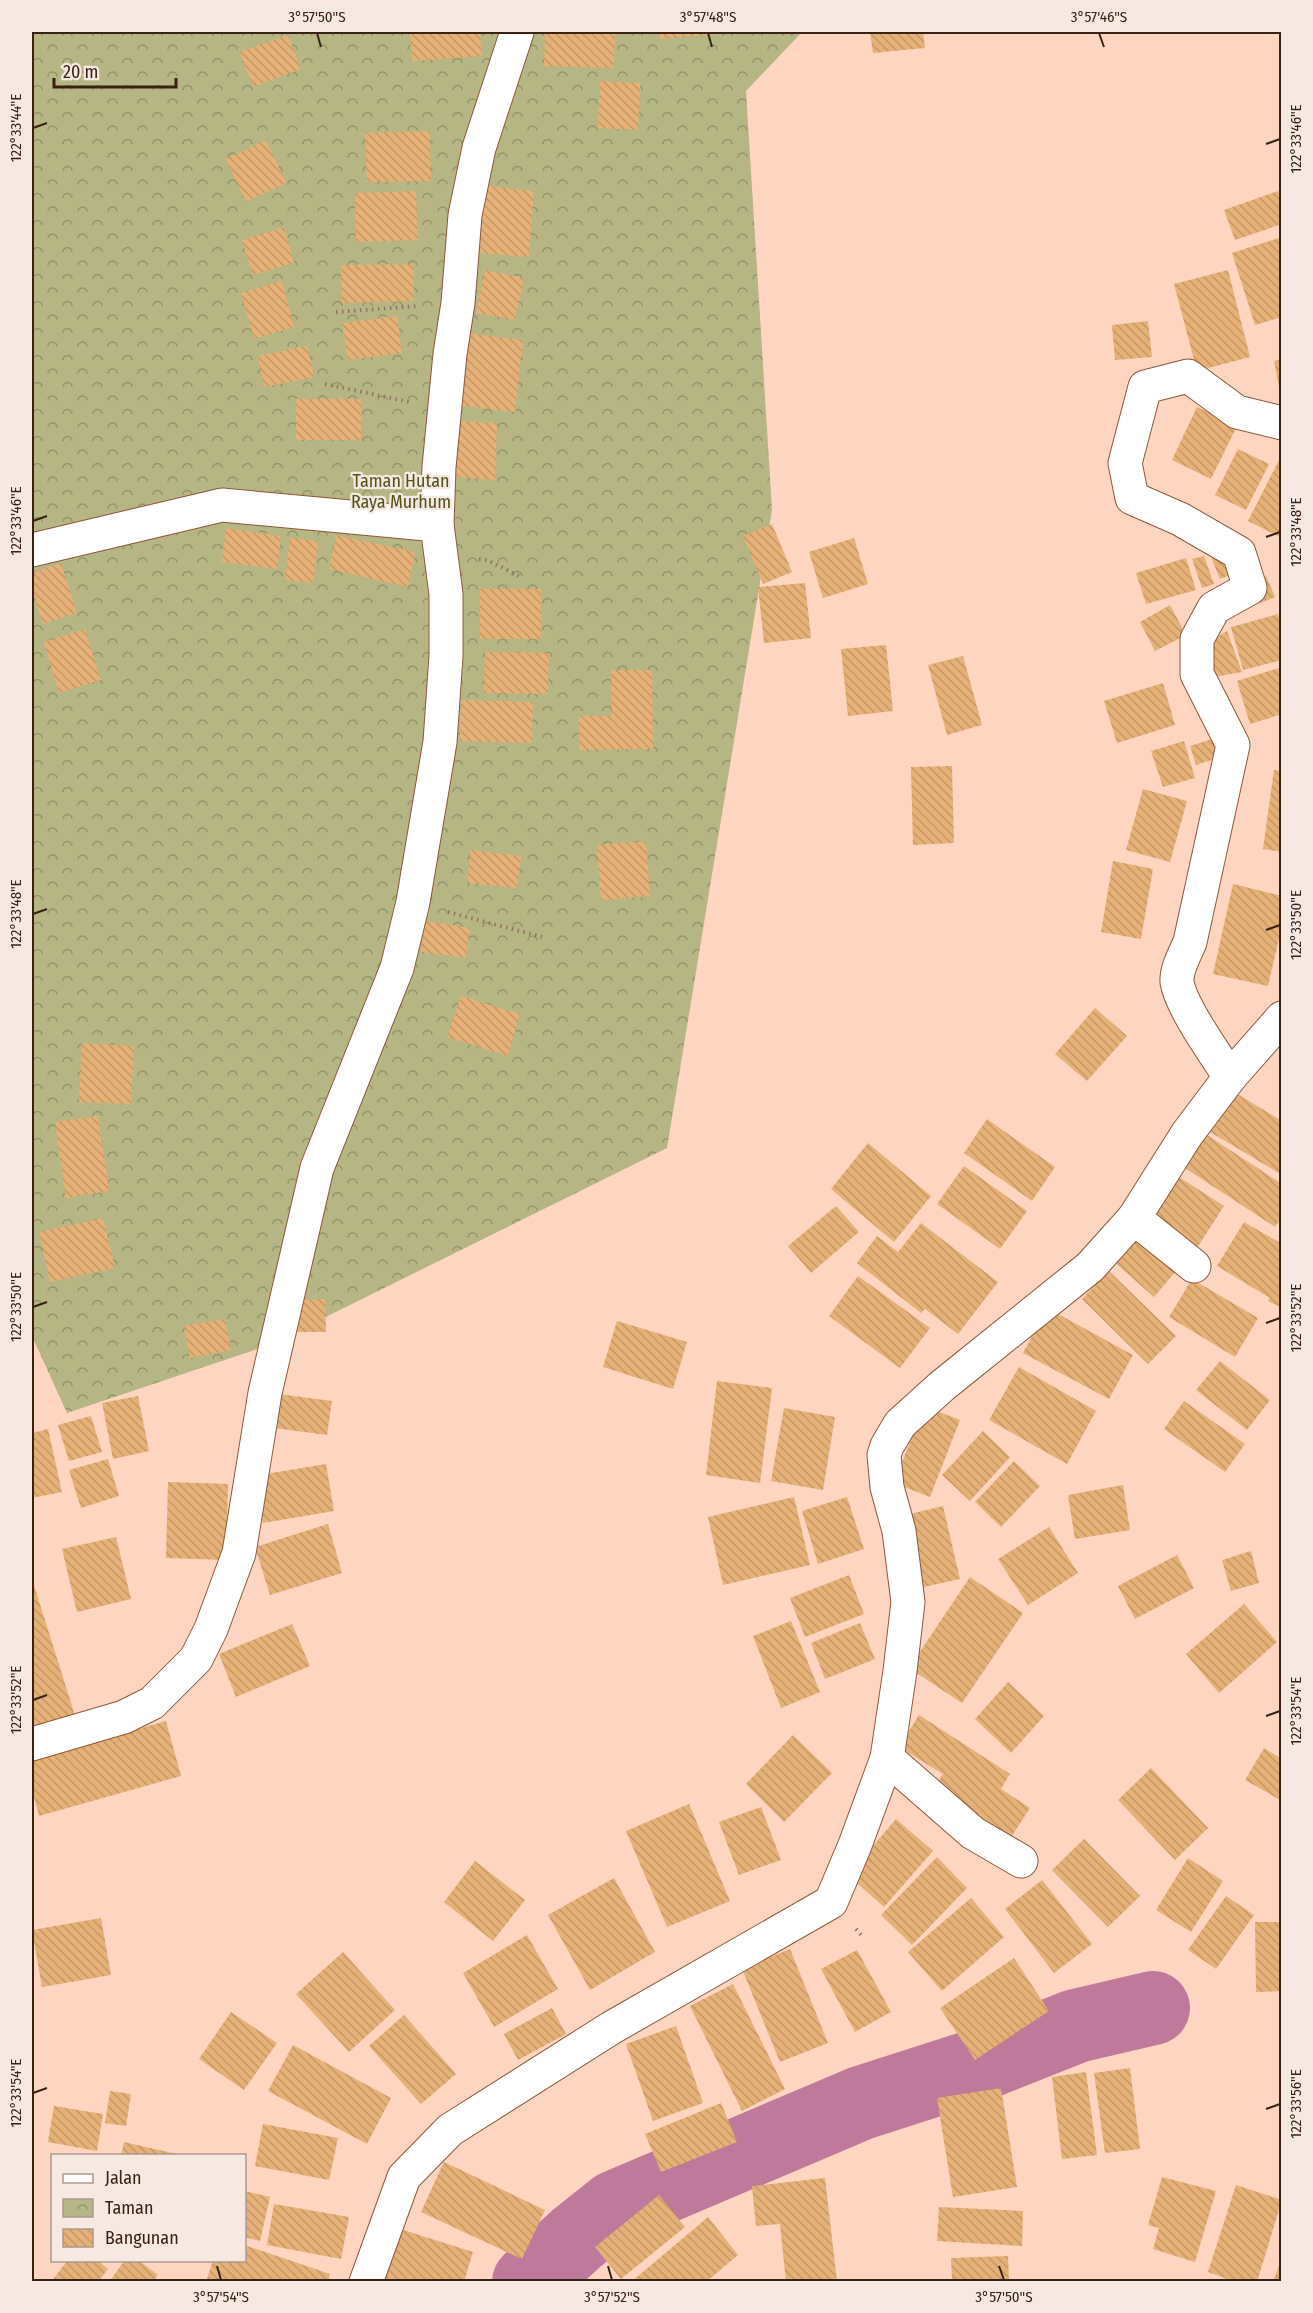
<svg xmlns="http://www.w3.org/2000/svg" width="1313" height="2313" font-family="'Fira Sans Condensed',sans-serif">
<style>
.park{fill:url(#park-crowns)}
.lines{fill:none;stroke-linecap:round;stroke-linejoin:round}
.river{stroke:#be799b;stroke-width:74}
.building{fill:url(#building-back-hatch)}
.street-casing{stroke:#8f5738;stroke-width:35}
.path{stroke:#947464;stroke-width:4;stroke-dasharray:1.5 4.5;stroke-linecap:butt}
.street{stroke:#fff;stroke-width:33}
.ticks{fill:none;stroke:#392114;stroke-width:2}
.labels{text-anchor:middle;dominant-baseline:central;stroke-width:4.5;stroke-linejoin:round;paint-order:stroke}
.park-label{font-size:18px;fill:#53531b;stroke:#f6e9e2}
.neatline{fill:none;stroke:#392114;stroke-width:2}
.ticks-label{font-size:15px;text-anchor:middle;fill:#392114}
</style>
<defs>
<pattern id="park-crowns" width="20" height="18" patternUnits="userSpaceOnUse" patternTransform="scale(1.5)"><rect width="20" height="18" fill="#b5b683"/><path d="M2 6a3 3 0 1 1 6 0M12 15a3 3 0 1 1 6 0" fill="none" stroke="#94946a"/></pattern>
<pattern id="building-back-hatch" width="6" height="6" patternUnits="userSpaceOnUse" patternTransform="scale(1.5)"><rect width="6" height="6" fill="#e5b176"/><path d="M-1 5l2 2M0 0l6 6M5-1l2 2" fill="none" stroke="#c59865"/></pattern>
</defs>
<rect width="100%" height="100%" fill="#fdd5c1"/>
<polygon class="park" points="32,32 802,32 746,91 772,510 667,1148 269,1345 67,1413 32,1336"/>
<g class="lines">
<polyline class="river" points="529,2282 577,2238 616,2207 861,2103 973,2067 1076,2026 1153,2008"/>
</g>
<g class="building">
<polygon points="410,32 480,32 482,56 412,61"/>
<polygon points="545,32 615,32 614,68 544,66"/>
<polygon points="659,32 717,32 717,34 660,39"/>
<polygon points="870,32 923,32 925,48 873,53"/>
<polygon points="288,35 301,69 253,87 240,52"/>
<polygon points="600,81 640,83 638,130 598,128"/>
<polygon points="430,131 431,181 367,182 365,133"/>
<polygon points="266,140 286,183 246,202 226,159"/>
<polygon points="484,186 534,191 529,257 478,253"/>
<polygon points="416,191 418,240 356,242 355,193"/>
<polygon points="1278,191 1282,202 1282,224 1235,240 1224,210"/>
<polygon points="284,227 294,263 253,275 242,240"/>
<polygon points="1282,237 1282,317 1255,325 1232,253"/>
<polygon points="413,264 414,301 342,303 341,265"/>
<polygon points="485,270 524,278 515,320 476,313"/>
<polygon points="1228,270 1250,357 1197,371 1174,284"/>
<polygon points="282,281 294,327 254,339 241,293"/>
<polygon points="397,316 402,353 348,360 342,323"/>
<polygon points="1148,321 1152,357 1115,360 1112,325"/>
<polygon points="466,333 523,340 515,412 458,405"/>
<polygon points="307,346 314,377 264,387 258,356"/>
<polygon points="1282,359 1282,392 1280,392 1274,361"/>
<rect x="296" y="399" width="65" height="41"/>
<polygon points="1197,407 1237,426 1211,479 1172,460"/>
<polygon points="456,421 497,423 495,480 454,477"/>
<polygon points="1238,449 1269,464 1246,510 1215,495"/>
<polygon points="1282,454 1282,538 1248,521"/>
<polygon points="772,524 792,572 763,584 743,536"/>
<polygon points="226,528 281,536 277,569 222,562"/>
<polygon points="336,535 415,552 408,587 329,569"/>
<polygon points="290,538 318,541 313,583 285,580"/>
<polygon points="854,538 868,584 823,598 809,552"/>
<polygon points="1230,550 1239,571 1220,579 1211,557"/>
<polygon points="1204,556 1214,584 1202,588 1192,559"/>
<polygon points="1186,558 1196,590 1146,604 1136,573"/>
<polygon points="61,563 77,613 43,624 32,588 32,573"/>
<polygon points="1266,576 1275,597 1261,603 1251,582"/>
<polygon points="805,583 811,638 764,643 758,587"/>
<rect x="480" y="589" width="61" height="50"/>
<polygon points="1170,605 1186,635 1155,651 1140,622"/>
<polygon points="1278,614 1282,626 1282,660 1243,670 1231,627"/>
<polygon points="85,629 101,680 59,693 44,642"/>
<polygon points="1227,631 1242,672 1214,677 1203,646"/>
<polygon points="886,645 893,711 848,716 841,649"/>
<polygon points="485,652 549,653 548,694 484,693"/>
<polygon points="963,656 982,725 947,735 928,665"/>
<polygon points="1282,667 1282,714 1250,724 1237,681"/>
<polygon points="611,670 652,670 653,749 579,750 579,716 612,716"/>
<polygon points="1163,683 1175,725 1117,743 1104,701"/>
<polygon points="461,700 533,702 532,743 460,741"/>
<polygon points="1222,736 1227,755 1196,765 1190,746"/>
<polygon points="1184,741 1195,778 1163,787 1151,751"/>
<polygon points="952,766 954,843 913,845 911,767"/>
<polygon points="1274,770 1282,771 1282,852 1263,849"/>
<polygon points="1143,789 1187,801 1170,862 1126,850"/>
<polygon points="646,841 650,896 601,900 597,845"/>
<polygon points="471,850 521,856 517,888 467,883"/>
<polygon points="1113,861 1153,869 1141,939 1101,932"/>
<polygon points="1233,884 1282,896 1282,926 1268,986 1213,974"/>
<polygon points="425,921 470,928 466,958 421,952"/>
<polygon points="461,996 520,1014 508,1056 447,1037"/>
<polygon points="1095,1008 1127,1036 1087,1081 1055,1054"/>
<polygon points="82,1043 134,1046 131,1104 79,1102"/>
<polygon points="1229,1089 1282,1121 1282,1175 1205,1129"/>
<polygon points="98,1116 109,1191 66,1198 55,1122"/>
<polygon points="987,1119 1055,1167 1032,1201 964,1153"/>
<polygon points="1204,1133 1282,1184 1282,1217 1275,1227 1182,1166"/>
<polygon points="868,1143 931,1196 894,1242 831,1189"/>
<polygon points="964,1166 1027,1211 1000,1249 937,1204"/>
<polygon points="1176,1175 1224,1206 1195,1251 1147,1219"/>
<polygon points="836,1206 859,1232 811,1273 788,1246"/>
<polygon points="103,1218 115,1268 50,1282 39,1232"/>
<polygon points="1244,1222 1282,1244 1282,1308 1268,1301 1270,1298 1217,1266"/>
<polygon points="921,1223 998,1282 958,1334 925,1309 921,1313 857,1263 877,1236 898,1252"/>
<polygon points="1133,1236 1175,1272 1154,1297 1112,1260"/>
<polygon points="1109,1271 1176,1336 1148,1364 1082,1299"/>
<polygon points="858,1276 930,1328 900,1368 829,1316"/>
<polygon points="1192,1279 1258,1318 1235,1357 1169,1317"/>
<polygon points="325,1299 326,1332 295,1332 295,1300"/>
<polygon points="1047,1308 1133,1355 1109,1399 1023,1353"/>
<polygon points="225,1319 231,1350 190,1358 184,1326"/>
<polygon points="617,1321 687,1342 673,1389 603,1367"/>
<polygon points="1220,1361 1270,1400 1247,1430 1196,1390"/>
<polygon points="1019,1367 1096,1411 1067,1464 989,1420"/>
<polygon points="717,1381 772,1388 760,1483 706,1475"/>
<polygon points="278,1394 332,1401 327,1435 274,1428"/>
<polygon points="138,1396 149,1451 113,1459 102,1403"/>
<polygon points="1184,1401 1245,1444 1225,1472 1164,1429"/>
<polygon points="924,1406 960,1420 930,1497 894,1483"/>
<polygon points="784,1408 835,1417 823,1490 771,1481"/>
<polygon points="91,1416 102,1452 69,1461 58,1425"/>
<polygon points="48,1429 62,1492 32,1498 32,1433"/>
<polygon points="983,1431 1010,1457 970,1501 942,1475"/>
<polygon points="108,1459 119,1496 81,1508 69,1470"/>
<polygon points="1014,1461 1040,1486 1001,1527 975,1502"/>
<polygon points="326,1464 334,1511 263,1523 254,1476"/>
<polygon points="168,1482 228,1484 226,1560 166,1558"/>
<polygon points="1123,1485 1130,1530 1075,1539 1068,1495"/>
<polygon points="794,1497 810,1565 723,1585 708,1517"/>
<polygon points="847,1497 864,1549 818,1564 802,1511"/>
<polygon points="943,1506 960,1579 919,1588 902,1516"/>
<polygon points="328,1524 342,1573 270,1595 255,1547"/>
<polygon points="1049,1527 1078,1573 1028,1605 998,1559"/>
<polygon points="116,1537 131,1599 77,1612 62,1549"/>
<polygon points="1251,1551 1259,1583 1231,1591 1222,1560"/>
<polygon points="1177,1555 1194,1588 1135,1619 1118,1586"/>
<polygon points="849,1575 864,1614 805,1637 790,1598"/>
<polygon points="970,1577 1023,1613 962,1703 909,1668"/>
<polygon points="32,1579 78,1725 32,1739"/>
<polygon points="1244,1604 1277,1642 1219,1693 1186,1654"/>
<polygon points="791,1621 820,1692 781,1708 753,1636"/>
<polygon points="860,1623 875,1659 825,1679 811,1643"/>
<polygon points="292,1624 310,1666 236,1697 219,1654"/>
<polygon points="1008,1682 1044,1716 1011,1753 975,1719"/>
<polygon points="919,1715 1010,1774 1001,1789 1030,1808 1008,1842 931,1793 943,1774 899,1747"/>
<polygon points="166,1721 181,1776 39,1816 32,1789 32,1759"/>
<polygon points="793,1735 832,1773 784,1822 746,1784"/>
<polygon points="1264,1748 1282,1759 1282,1801 1245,1780"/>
<polygon points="1151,1768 1208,1828 1175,1860 1118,1800"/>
<polygon points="689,1804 730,1901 667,1927 626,1831"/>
<polygon points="761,1807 781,1860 739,1875 719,1822"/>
<polygon points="896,1819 933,1851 884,1907 848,1875"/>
<polygon points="1084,1839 1140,1896 1108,1927 1052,1870"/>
<polygon points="937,1857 967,1888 912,1945 881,1915"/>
<polygon points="1188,1858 1223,1881 1191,1932 1156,1910"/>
<polygon points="475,1861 525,1900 493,1941 444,1902"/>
<polygon points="614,1878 655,1952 590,1990 548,1915"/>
<polygon points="1042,1880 1092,1944 1054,1973 1005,1909"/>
<polygon points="1226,1896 1254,1915 1216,1969 1188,1950"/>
<polygon points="971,1898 1004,1937 942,1991 908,1952"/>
<polygon points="101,1918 111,1975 42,1987 32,1930"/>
<polygon points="1255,1922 1282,1922 1282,1991 1256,1992"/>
<polygon points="527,1935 558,1989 494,2027 463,1973"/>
<polygon points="790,1949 828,2043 780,2062 742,1969"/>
<polygon points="857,1950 891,2012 855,2032 821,1969"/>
<polygon points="343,1952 395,2010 349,2052 296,1994"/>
<polygon points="1014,1958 1049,2011 975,2060 940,2008"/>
<polygon points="733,1984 785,2089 742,2111 690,2006"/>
<polygon points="552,2008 566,2034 518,2060 504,2034"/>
<polygon points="231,2012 277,2043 244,2090 199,2059"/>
<polygon points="404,2015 456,2074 421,2104 369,2046"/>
<polygon points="676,2026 703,2103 653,2121 626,2044"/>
<polygon points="293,2045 391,2098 367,2144 268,2091"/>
<polygon points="1130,2068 1140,2149 1105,2153 1094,2073"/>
<polygon points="1086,2072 1097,2155 1062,2159 1052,2077"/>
<polygon points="1001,2088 1017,2187 953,2197 937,2098"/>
<polygon points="110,2091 131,2094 126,2126 105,2123"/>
<polygon points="721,2103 737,2142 661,2172 645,2134"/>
<polygon points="54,2106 103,2114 97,2151 48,2142"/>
<polygon points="263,2124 338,2138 329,2180 255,2166"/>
<polygon points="124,2142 181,2155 181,2156 121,2156"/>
<polygon points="444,2162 545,2210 522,2259 421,2212"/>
<polygon points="1162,2177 1216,2191 1195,2262 1153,2249 1159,2228 1148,2225"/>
<polygon points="825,2178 837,2281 786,2282 780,2224 756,2226 752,2186"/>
<polygon points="1236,2185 1282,2200 1257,2282 1235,2282 1208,2272"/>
<polygon points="244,2191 270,2197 260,2241 244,2237"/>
<polygon points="659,2195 685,2227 621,2279 595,2247"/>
<polygon points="274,2204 349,2217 341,2259 267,2245"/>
<polygon points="939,2207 1023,2211 1022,2246 937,2241"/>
<polygon points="708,2217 738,2255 706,2282 631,2282"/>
<polygon points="397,2228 473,2252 464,2282 381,2280"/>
<polygon points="244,2245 330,2274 328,2282 206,2282 213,2260 244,2260"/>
<polygon points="1008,2256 1009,2282 952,2282 951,2258"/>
<polygon points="68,2260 97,2260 108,2269 98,2282 51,2282"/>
<polygon points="125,2260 138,2260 158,2275 153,2282 109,2282"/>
<polygon points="1281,2260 1282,2282 1273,2282"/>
</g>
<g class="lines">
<g class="street-casing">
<g id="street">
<polyline points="32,550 222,505 437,525"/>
<path d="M1230 1077C1216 1055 1181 1007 1177 982 1176 969 1185 954 1190 942L1233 745 1197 674V639L1214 608 1250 588 1239 553 1180 519 1132 498 1125 463 1145 387 1188 376 1237 412 1282 423"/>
<polyline points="1134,1218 1194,1266"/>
<polyline points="32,1744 124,1717 152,1703 196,1659 211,1629 239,1553 265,1393 317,1168 397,968 413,902 440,742 446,656 446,594 437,525 439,467 450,354 458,303 465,215 479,148 517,32"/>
<polyline points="887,1758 973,1833 1021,1861"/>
<polyline points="366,2282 404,2177 450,2130 611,2028 831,1902 855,1845 887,1758 900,1671 908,1602 899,1531 887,1487 884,1455 887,1446 900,1424 942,1386 1090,1267 1134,1218 1187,1134 1230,1077 1282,1018"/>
</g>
</g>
<g class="path">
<polyline points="336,312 419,306"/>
<polyline points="325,384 409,402"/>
<polyline points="479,559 487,560 519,576"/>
<polyline points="448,912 542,937"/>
<polyline points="856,1929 864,1938"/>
</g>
<use href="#street" class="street"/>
</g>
<path class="ticks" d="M317 33 321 47M708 33 712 47M1099 33 1104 47M33 128 47 123M1266 144 1280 139M33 521 47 516M1266 537 1280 532M33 914 47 909M1266 930 1280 925M33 1307 47 1302M1266 1323 1280 1318M33 1700 47 1695M1266 1716 1280 1711M33 2093 47 2088M1266 2109 1280 2104M217 2266 221 2280M608 2266 612 2280M999 2266 1004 2280"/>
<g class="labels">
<g class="park-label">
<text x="401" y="481">Taman Hutan<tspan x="401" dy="21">Raya Murhum</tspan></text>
</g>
</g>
<rect width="1313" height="2313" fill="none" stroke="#f6e9e2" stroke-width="66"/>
<rect x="51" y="2154" width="195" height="108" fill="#f6e9e2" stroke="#aa9990" stroke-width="1.5"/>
<rect x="63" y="2174" width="30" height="9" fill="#ffffff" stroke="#aa9990" stroke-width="1.5"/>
<text x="105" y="2184" font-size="18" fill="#392114">Jalan</text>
<rect x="63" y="2199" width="30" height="18" fill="url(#park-crowns)" stroke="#aa9990" stroke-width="1.5"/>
<text x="105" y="2214" font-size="18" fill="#392114">Taman</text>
<rect x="63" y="2229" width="30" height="18" fill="url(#building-back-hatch)" stroke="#aa9990" stroke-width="1.5"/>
<text x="105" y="2244" font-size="18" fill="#392114">Bangunan</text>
<path d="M54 78v9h122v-9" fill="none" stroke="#392114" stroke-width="3"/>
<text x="63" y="78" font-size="18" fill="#392114" stroke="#f6e9e2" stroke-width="4.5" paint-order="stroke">20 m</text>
<rect x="33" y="33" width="1247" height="2247" class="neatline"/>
<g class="ticks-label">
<text x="317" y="22">3°57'50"S</text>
<text x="708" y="22">3°57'48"S</text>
<text x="1099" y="22">3°57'46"S</text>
<text transform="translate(16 128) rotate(-90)" y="5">122°33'44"E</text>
<text transform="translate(1296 139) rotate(-90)" y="5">122°33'46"E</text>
<text transform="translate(16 521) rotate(-90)" y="5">122°33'46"E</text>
<text transform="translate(1296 532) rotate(-90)" y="5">122°33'48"E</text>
<text transform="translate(16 914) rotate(-90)" y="5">122°33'48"E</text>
<text transform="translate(1296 925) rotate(-90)" y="5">122°33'50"E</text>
<text transform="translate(16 1307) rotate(-90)" y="5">122°33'50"E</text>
<text transform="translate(1296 1318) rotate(-90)" y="5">122°33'52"E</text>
<text transform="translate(16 1700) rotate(-90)" y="5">122°33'52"E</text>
<text transform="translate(1296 1711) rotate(-90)" y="5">122°33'54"E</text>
<text transform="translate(16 2093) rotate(-90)" y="5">122°33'54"E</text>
<text transform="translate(1296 2104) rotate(-90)" y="5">122°33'56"E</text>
<text x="221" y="2302">3°57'54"S</text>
<text x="612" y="2302">3°57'52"S</text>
<text x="1004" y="2302">3°57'50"S</text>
</g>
</svg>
